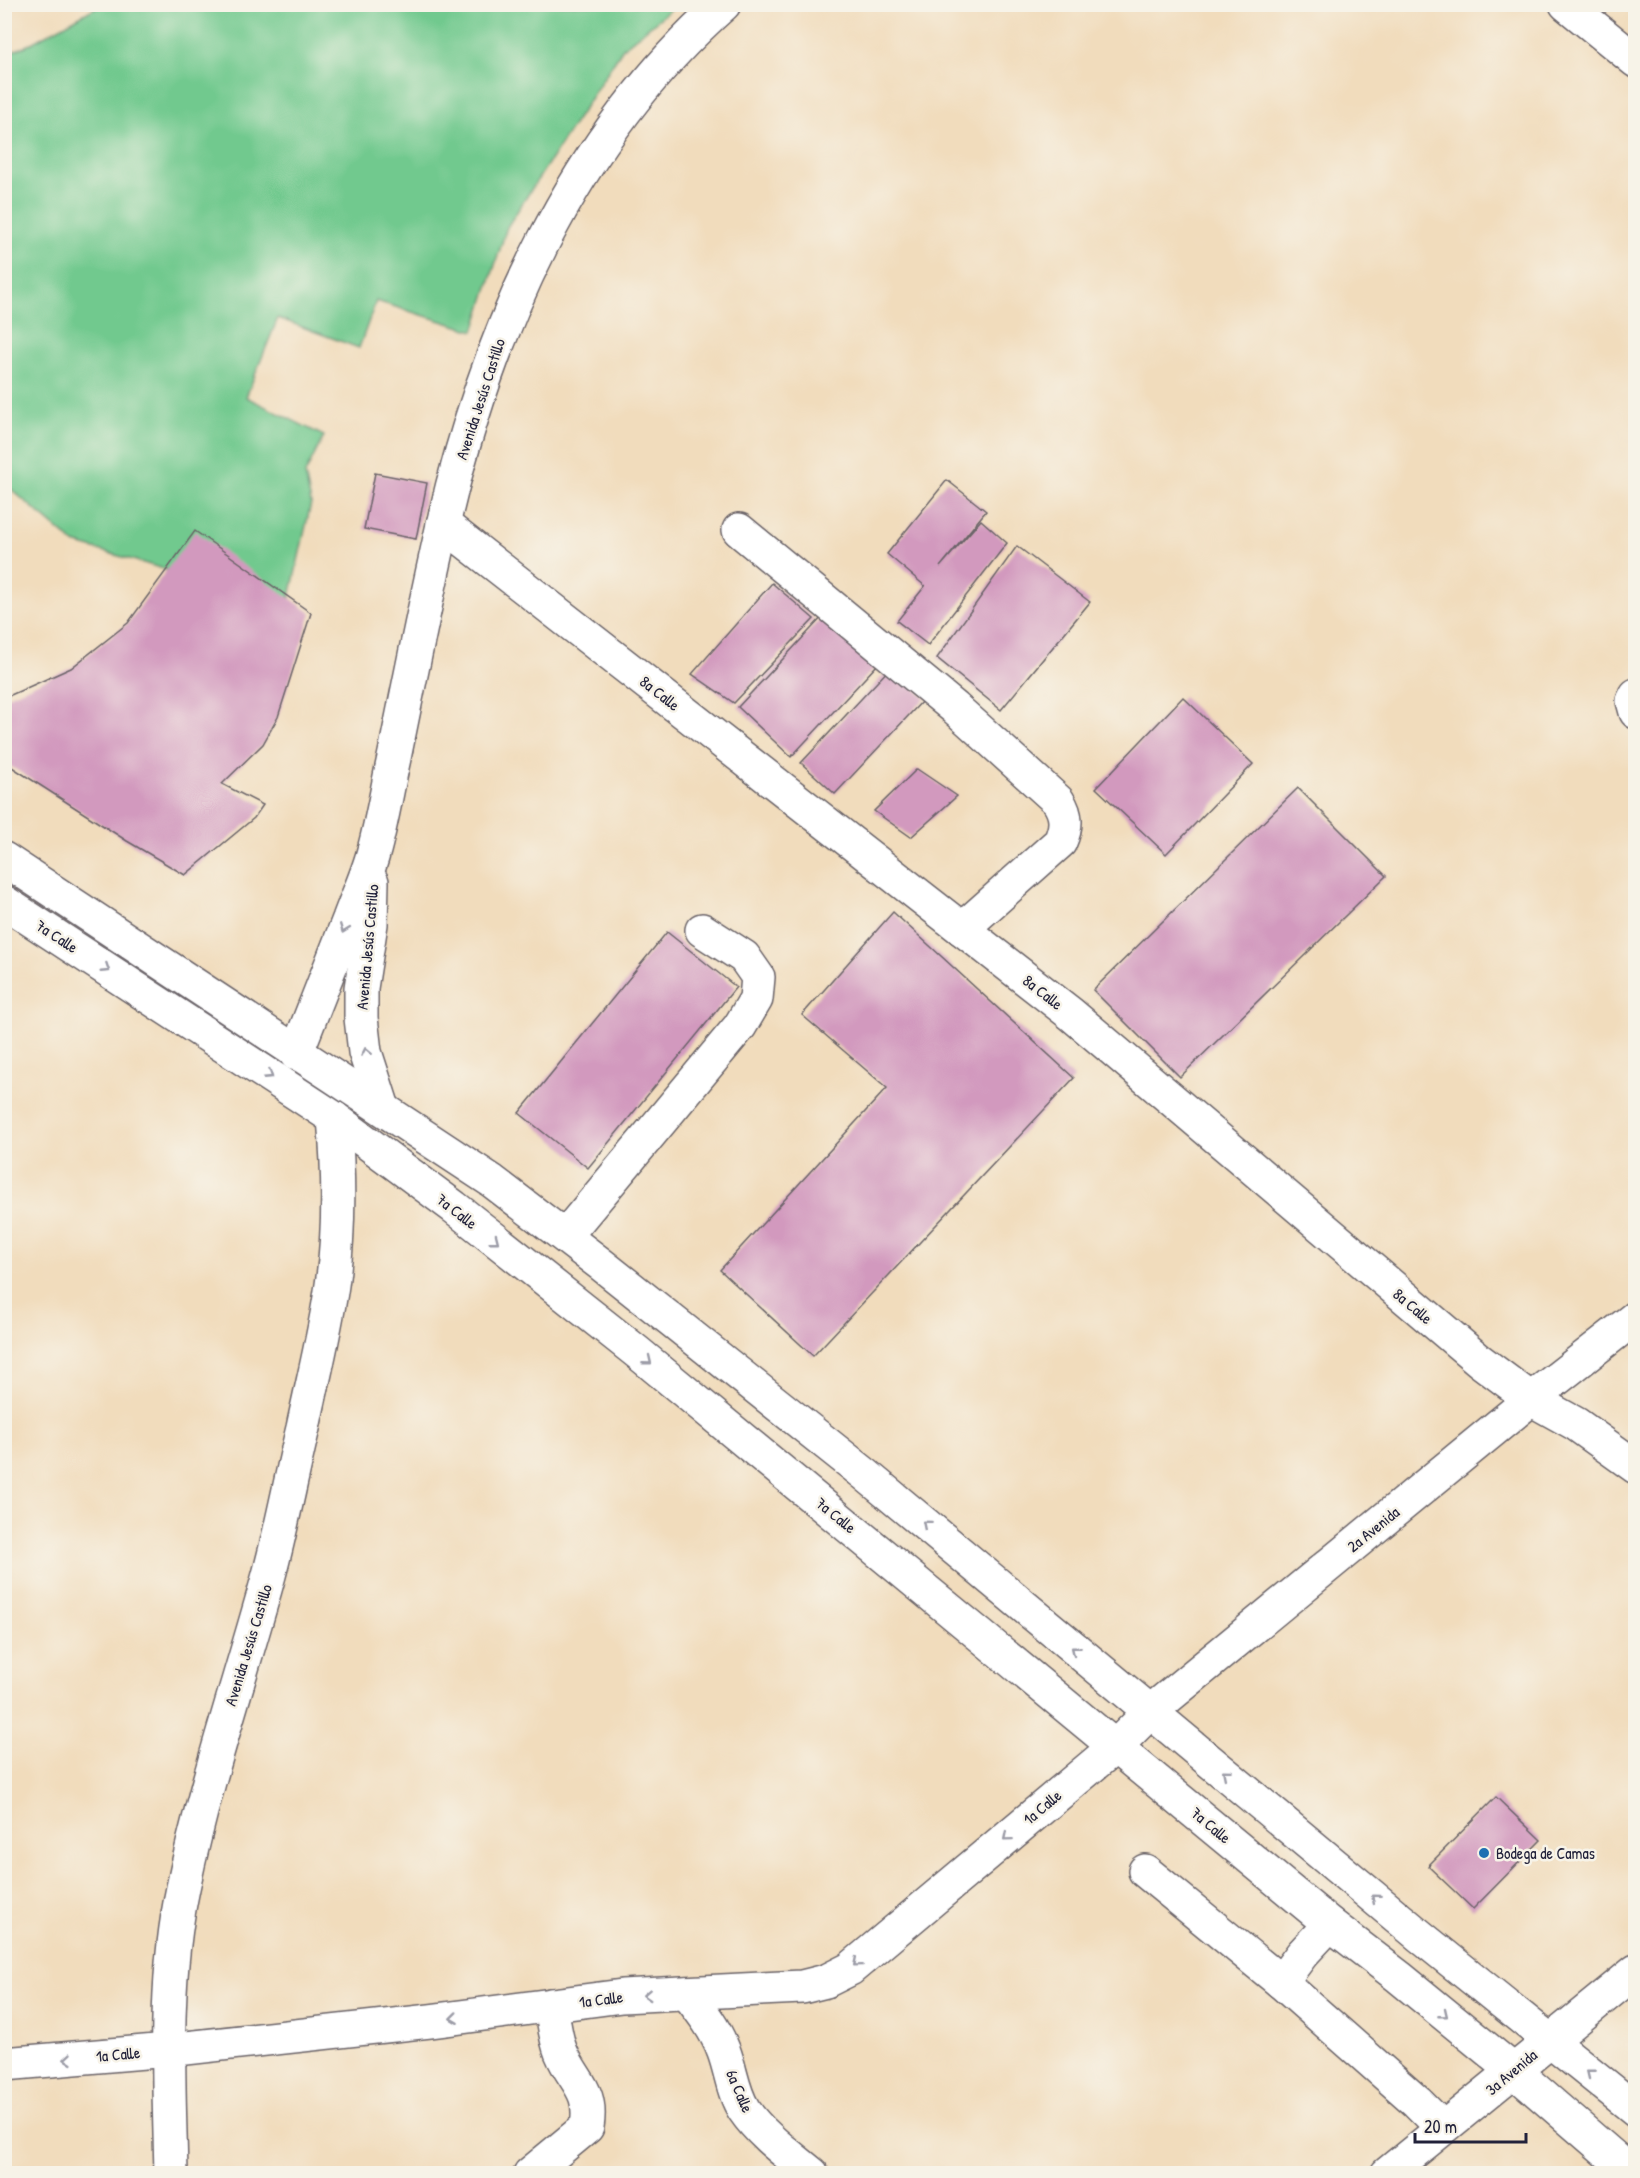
<svg xmlns="http://www.w3.org/2000/svg" width="1640" height="2178" font-family="'Patrick Hand',sans-serif">
<style>
.green{fill:#71c98e;stroke:#4a7664;stroke-width:1.5}
.building{fill:#d299be}
.lines{fill:none;stroke-linecap:round;stroke-linejoin:round}
.minor-casing{stroke:#6a6368;stroke-width:36}
.major-casing{stroke:#6a6368;stroke-width:36}
.minor{stroke:#fff;stroke-width:33}
.major{stroke:#fff;stroke-width:33}
.oneway{stroke:#9c9ca7}
.poi-dot{fill:#1f6fb2;stroke:#f7f3e8;stroke-width:2}
.labels{text-anchor:middle;dominant-baseline:central;stroke-width:5;stroke-linejoin:round;paint-order:stroke}
.street-label{font-size:16px;fill:#22223b;stroke:#f7f3e8}
.poi-label{font-size:16px;fill:#22223b;stroke:#f7f3e8;text-anchor:start}
</style>
<rect width="100%" height="100%" fill="#f7f3e8"/>
<filter id="ink" filterUnits="userSpaceOnUse"><feTurbulence type="fractalNoise" baseFrequency=".0167" numOctaves="2"/><feDisplacementMap in="SourceGraphic" scale="12" xChannelSelector="R" yChannelSelector="G"/><feConvolveMatrix kernelMatrix="1 2 1 2 8 2 1 2 1" color-interpolation-filters="sRGB"/></filter>
<filter id="wash" filterUnits="userSpaceOnUse"><feTurbulence type="fractalNoise" baseFrequency=".008" numOctaves="4" result="noise"/><feDisplacementMap in="SourceGraphic" scale="24" xChannelSelector="R" yChannelSelector="G"/><feGaussianBlur stdDeviation="1.35" result="paint"/><feColorMatrix in="noise" values="0 0 0 0 0 0 0 0 0 0 0 0 0 0 0 0 0 1.4 0 .05"/><feComposite in="paint" operator="in"/></filter>
<g filter="url(#wash)">
<rect width="100%" height="100%" fill="#f1dcbc"/>
<polygon class="green" points="100,5 676,5 623,48 507,227 474,331 376,301 359,348 278,318 246,397 324,436 305,474 311,503 285,619 226,587 74,543 5,484 5,54 26,46"/>
<g id="blocks">
<g class="building">
<polygon points="375,473 427,483 416,539 364,529"/>
<polygon points="947,480 986,511 940,567 981,520 1007,543 928,645 897,621 925,586 887,554"/>
<polygon points="195,531 311,613 278,717 263,744 222,784 263,805 254,818 185,875 127,841 4,762 4,698 71,668 128,623"/>
<polygon points="1017,546 1090,602 1001,710 937,658"/>
<polygon points="772,583 814,619 734,703 692,674"/>
<polygon points="824,615 878,664 791,757 738,707"/>
<polygon points="892,666 925,698 835,794 801,763"/>
<polygon points="1183,697 1253,764 1166,854 1096,788"/>
<polygon points="917,769 957,796 911,837 874,811"/>
<polygon points="1298,788 1386,876 1180,1077 1093,990"/>
<polygon points="893,912 1074,1078 813,1356 720,1270 887,1088 802,1015"/>
<polygon points="667,932 736,987 588,1168 519,1113"/>
<polygon points="1496,1797 1541,1840 1473,1909 1428,1866"/>
</g>
</g>
</g>
<g filter="url(#ink)">
<use href="#blocks" fill-opacity="0" stroke="#6a6368" stroke-width="1.5"/>
<g class="lines">
<g class="minor-casing">
<g id="minor">
<polyline points="1566,4 1636,61"/>
<polyline points="443,524 1071,1014 1480,1361 1531,1399 1576,1424 1636,1467"/>
<path d="M739 530 955 708 1058 801C1067 815 1067 826 1060 842L962 929"/>
<polyline points="1636,695 1633,701 1636,712"/>
<polyline points="372,882 371,924 361,988 361,1018 365,1052 383,1108"/>
<path d="M296 1054C314 1009 331 964 349 919 357 897 367 876 373 854 382 822 387 789 394 758 410 680 425 603 443 525 487 332 572 138 724 4"/>
<polyline points="565,1236 740,1026 756,999 758,977 744,957 702,930"/>
<polyline points="1145,1871 1281,1982 1417,2102 1443,2128"/>
<polyline points="1281,1982 1302,1954 1330,1924"/>
<path d="M687 1993C702 2012 716 2030 724 2052 731 2071 733 2093 744 2110 761 2135 788 2154 812 2174"/>
<polyline points="4,2064 168,2050 430,2021 622,1996 802,1987 826,1981 850,1969 1116,1746 1151,1711 1531,1399 1636,1317"/>
<path d="M171 2174C169 2078 163 1982 183 1888 205 1782 240 1680 269 1575 282 1527 291 1477 303 1428 313 1380 325 1333 332 1285 340 1229 339 1173 334 1118"/>
<path d="M530 2174 587 2127C593 2089 574 2083 561 2052 555 2037 554 2021 551 2005"/>
<polyline points="1387,2174 1636,1971"/>
</g>
</g>
<g class="major-casing">
<g id="major">
<polyline points="4,859 492,1181 602,1265 866,1475 1420,1936 1636,2110"/>
<polyline points="4,902 334,1118 454,1207 637,1352 1330,1924 1399,1977 1514,2071 1633,2174"/>
</g>
</g>
<use href="#minor" class="minor"/>
<use href="#major" class="major"/>
</g>
<defs><path id="oneway-chevron" d="M-2-3.5L2.5 0L-2 3.5" fill="none" stroke-width="1.6" stroke-linecap="round" stroke-linejoin="round" transform="scale(1.5)"/></defs>
<g class="oneway">
<use href="#oneway-chevron" transform="translate(344 929) rotate(111)"/>
<use href="#oneway-chevron" transform="translate(106 969) rotate(33)"/>
<use href="#oneway-chevron" transform="translate(366 1052) rotate(-102)"/>
<use href="#oneway-chevron" transform="translate(269 1075) rotate(33)"/>
<use href="#oneway-chevron" transform="translate(495 1240) rotate(38)"/>
<use href="#oneway-chevron" transform="translate(648 1361) rotate(39)"/>
<use href="#oneway-chevron" transform="translate(926 1524) rotate(-140)"/>
<use href="#oneway-chevron" transform="translate(1075 1650) rotate(-141)"/>
<use href="#oneway-chevron" transform="translate(1226 1773) rotate(-140)"/>
<use href="#oneway-chevron" transform="translate(1007 1837) rotate(140)"/>
<use href="#oneway-chevron" transform="translate(1375 1898) rotate(-140)"/>
<use href="#oneway-chevron" transform="translate(857 1963) rotate(140)"/>
<use href="#oneway-chevron" transform="translate(647 1995) rotate(177)"/>
<use href="#oneway-chevron" transform="translate(1444 2014) rotate(39)"/>
<use href="#oneway-chevron" transform="translate(454 2018) rotate(173)"/>
<use href="#oneway-chevron" transform="translate(68 2059) rotate(175)"/>
<use href="#oneway-chevron" transform="translate(1590 2073) rotate(-141)"/>
</g>
</g>
<circle class="poi-dot" cx="1484" cy="1853" r="6"/>
<g class="labels">
<g class="street-label">
<text transform="translate(480 399) rotate(-72)">Avenida Jesús Castillo</text>
<text transform="translate(660 693) rotate(38)">8a Calle</text>
<text transform="translate(57 936) rotate(33)">7a Calle</text>
<text transform="translate(367 947) rotate(-85)">Avenida Jesús Castillo</text>
<text transform="translate(1043 992) rotate(38)">8a Calle</text>
<text transform="translate(457 1211) rotate(38)">7a Calle</text>
<text transform="translate(1413 1306) rotate(40)">8a Calle</text>
<text transform="translate(836 1515) rotate(39)">7a Calle</text>
<text transform="translate(1373 1529) rotate(-39)">2a Avenida</text>
<text transform="translate(248 1645) rotate(-73)">Avenida Jesús Castillo</text>
<text transform="translate(1042 1807) rotate(-40)">1a Calle</text>
<text transform="translate(1211 1825) rotate(40)">7a Calle</text>
<text transform="translate(601 1999) rotate(-7)">1a Calle</text>
<text transform="translate(118 2054) rotate(-5)">1a Calle</text>
<text transform="translate(1511 2072) rotate(-40)">3a Avenida</text>
<text transform="translate(740 2091) rotate(67)">6a Calle</text>
</g>
<g class="poi-label">
<text x="1496" y="1853">Bodega de Camas</text>
</g>
</g>
<rect width="1640" height="2178" fill="none" stroke="#f7f3e8" stroke-width="24"/>
<path d="M1415 2133v9h111v-9" fill="none" stroke="#22223b" stroke-width="3"/>
<text x="1424" y="2133" font-size="18" fill="#22223b" stroke="#f7f3e8" stroke-width="4.5" paint-order="stroke">20 m</text>
</svg>
